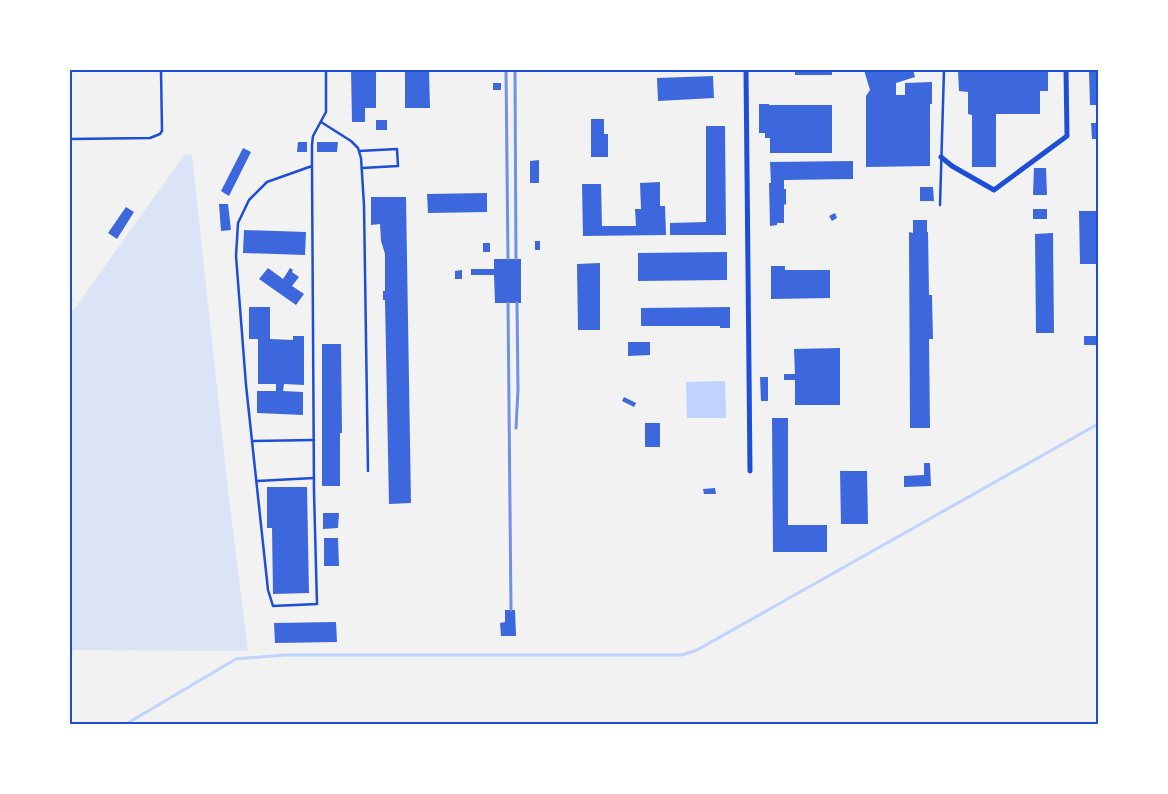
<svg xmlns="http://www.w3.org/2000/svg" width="1168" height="794" font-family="'Source Sans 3',sans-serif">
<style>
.green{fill:#dbe4f7}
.water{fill:#bfd3fe}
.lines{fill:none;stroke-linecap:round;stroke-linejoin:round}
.stream{stroke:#bfd3fe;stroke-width:3}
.building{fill:#3d67dc}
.service{stroke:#1d4ed8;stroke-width:2.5}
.minor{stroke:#1d4ed8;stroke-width:5}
.rail{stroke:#7290e2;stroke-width:3}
.neatline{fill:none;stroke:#1d4ed8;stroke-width:2}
</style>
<rect width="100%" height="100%" fill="#f2f2f2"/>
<polygon class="green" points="185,154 192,155 228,490 248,651 70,650 70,315"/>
<polygon class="water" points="725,381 726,418 687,418 686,382"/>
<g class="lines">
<polyline class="stream" points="126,724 236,659 285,655 682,655 697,650 1098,424"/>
</g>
<g class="building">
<polygon points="351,70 376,70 376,108 365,108 365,122 352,122"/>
<polygon points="405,70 429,70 430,108 405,108"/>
<rect x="795" y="70" width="37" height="5"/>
<polygon points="864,70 913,70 915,77 896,83 896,95 905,95 905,83 932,82 932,104 930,104 930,166 866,167 866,96 870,90"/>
<polygon points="958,70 1048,70 1048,91 1040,91 1040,114 996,114 996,167 972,167 972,115 968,114 968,92 959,91"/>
<polygon points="1098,71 1098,105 1090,105 1089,72"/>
<polygon points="713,76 714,98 658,101 657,78"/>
<rect x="493" y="83" width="8" height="7"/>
<polygon points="759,104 769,104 769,105 832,105 832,153 770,153 770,138 765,138 765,133 759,133"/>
<polygon points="591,119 604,119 604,134 608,134 608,157 591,157"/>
<rect x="376" y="120" width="11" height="10"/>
<polygon points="1091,123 1098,123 1098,139 1092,139"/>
<polygon points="706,126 725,126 726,235 670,235 670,223 706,222"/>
<polygon points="298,142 307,142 307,152 297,152"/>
<polygon points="317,142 338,142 337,152 317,152"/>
<polygon points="243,148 251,152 229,196 221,191"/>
<polygon points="539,160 539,183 530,183 530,161"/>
<polygon points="853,161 853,179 784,180 784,189 786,189 786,205 784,204 784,223 777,223 777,225 770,226 769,183 771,183 770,162"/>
<polygon points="1034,168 1046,168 1047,195 1033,195"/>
<polygon points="660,182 660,206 665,206 666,235 583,236 582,184 601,184 602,226 636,226 635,209 641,209 640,183"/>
<polygon points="920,187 933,187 934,201 920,201"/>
<polygon points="487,193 487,212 428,213 427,194"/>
<polygon points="371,197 406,197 411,503 389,504 385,300 383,300 383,291 385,291 385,254 381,241 380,224 371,225"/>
<polygon points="219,204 228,204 231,230 221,231"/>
<polygon points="126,207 134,212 117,239 108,233"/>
<rect x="1033" y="209" width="14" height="10"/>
<polygon points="1079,211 1098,211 1098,264 1080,264"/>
<polygon points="835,213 837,218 832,221 829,216"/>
<polygon points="913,220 927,220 927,232 928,232 929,295 932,295 933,339 929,339 930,428 910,428 909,232 913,233"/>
<polygon points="244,230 306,232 305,255 243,253"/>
<polygon points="1053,233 1054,333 1036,333 1035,234"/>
<rect x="535" y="241" width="5" height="9"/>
<rect x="483" y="243" width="7" height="9"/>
<polygon points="727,252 727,280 638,281 638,253"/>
<polygon points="494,259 521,259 521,303 495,303 494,275 471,275 471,269 494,269"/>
<polygon points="600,263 600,330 578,330 577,264"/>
<polygon points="771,266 785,266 785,270 830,270 830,298 771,299"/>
<polygon points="268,268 283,279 290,268 293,270 292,272 299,277 292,286 304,294 296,305 259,279"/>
<polygon points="462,270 462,279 455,279 455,271"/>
<polygon points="249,307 270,307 270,339 293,340 293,336 304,336 304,385 284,384 283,391 303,392 303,415 257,413 257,391 276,391 276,384 258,384 258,339 249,339"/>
<polygon points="730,307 730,328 720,328 720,326 641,326 641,308"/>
<rect x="1084" y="336" width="14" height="9"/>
<polygon points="628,342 650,342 650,355 628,356"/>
<polygon points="322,344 341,344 342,433 340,433 340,486 322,486"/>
<polygon points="840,348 840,405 795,405 795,380 784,380 784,374 795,374 794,349"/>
<polygon points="760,377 768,377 768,401 761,401"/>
<polygon points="624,397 636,403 634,407 622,401"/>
<polygon points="772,418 788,418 788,525 827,525 827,552 773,552"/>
<rect x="645" y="423" width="15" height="24"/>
<polygon points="924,463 930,463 931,486 904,487 904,476 924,475"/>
<polygon points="840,471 867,471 868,524 841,524"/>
<polygon points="267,487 307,487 309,593 273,594 272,528 267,528"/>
<polygon points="715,488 716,494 704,494 703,489"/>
<polygon points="323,513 339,513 338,528 323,529"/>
<polygon points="324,538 338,538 339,566 324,566"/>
<polygon points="505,610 515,610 516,636 501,636 500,623 505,622"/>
<polygon points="336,622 337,642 275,643 274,623"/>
</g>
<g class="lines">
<g class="service">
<polyline points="321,122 351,141 358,148 361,158 364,205 368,471"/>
<polyline points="70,139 150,138 160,134 162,131 161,70"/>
<polyline points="359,151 397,149 398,166 362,168"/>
<polyline points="312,166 267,182 249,200 238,223 236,256 246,385 268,590 273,606 317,604 314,492 312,166 312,145 313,136 326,112 326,70"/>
<polyline points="940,205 944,70"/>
<polyline points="253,441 314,440"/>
<polyline points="257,481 314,478"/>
</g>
<g class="minor">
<polyline points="746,70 750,471"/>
<polyline points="941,157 952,166 994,190 1067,136 1066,70"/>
</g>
<g class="rail">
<polyline points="506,70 508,259"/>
<polyline points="515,70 516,259"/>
<polyline points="508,303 511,610"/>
<polyline points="516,428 518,390 517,303"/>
</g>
</g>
<rect width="1168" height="794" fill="none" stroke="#ffffff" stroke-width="142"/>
<rect x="71" y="71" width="1026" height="652" class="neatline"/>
</svg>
